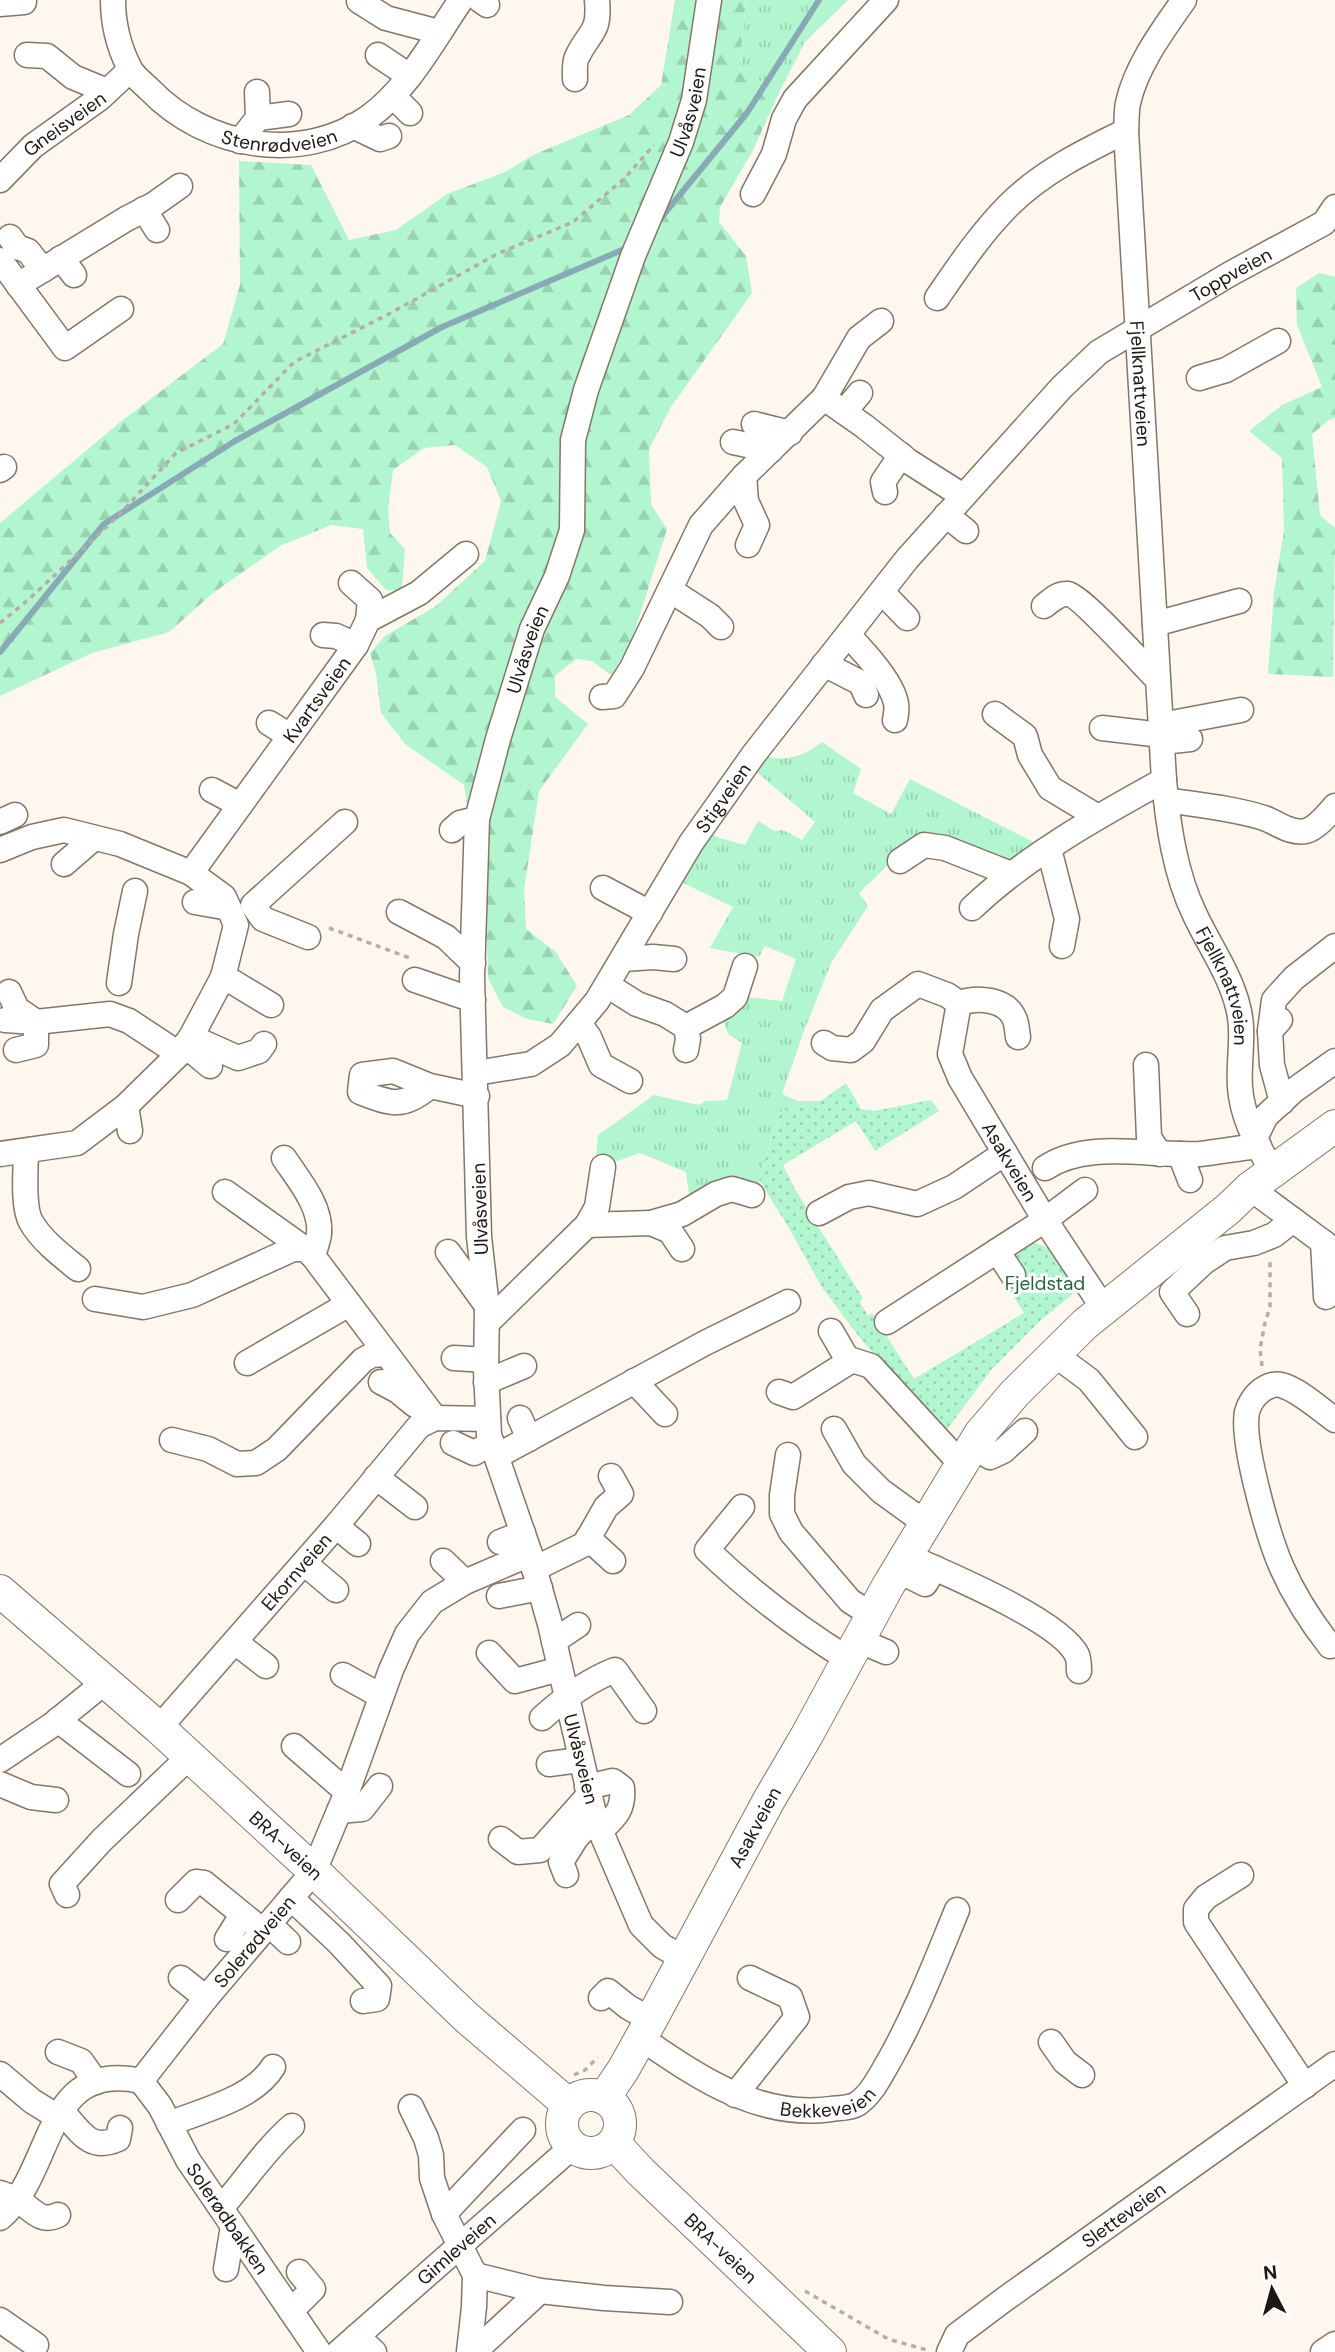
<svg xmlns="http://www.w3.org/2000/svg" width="1335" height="2352" font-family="'DM Sans',sans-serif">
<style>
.grass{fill:url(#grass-tufts)}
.forest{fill:url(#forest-firs)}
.park{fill:url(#park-dots)}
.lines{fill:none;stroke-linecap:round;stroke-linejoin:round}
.stream{stroke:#87aab7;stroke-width:6}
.minor-casing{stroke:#847765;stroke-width:27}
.major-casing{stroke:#847765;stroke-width:34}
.path{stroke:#b4aea6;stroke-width:3.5;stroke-dasharray:5 5;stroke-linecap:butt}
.minor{stroke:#fff;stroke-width:24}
.major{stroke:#fff;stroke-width:32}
.labels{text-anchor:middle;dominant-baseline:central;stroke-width:6;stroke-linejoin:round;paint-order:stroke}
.street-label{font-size:19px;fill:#1d1811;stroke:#fff}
.park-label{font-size:19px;fill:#276446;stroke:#fff}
</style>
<defs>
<pattern id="grass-tufts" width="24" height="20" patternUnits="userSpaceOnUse" patternTransform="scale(1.75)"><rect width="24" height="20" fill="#b1f6cf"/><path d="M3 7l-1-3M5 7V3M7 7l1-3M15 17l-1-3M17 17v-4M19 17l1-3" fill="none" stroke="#98d2b1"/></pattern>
<pattern id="forest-firs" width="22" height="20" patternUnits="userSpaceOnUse" patternTransform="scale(1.75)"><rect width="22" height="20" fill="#b1f6cf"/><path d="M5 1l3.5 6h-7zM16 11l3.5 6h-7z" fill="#98d2b1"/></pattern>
<pattern id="park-dots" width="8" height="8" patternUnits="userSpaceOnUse" patternTransform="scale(1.75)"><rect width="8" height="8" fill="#b1f6cf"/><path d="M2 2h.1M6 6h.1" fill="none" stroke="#98d2b1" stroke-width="1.8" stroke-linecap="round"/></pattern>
</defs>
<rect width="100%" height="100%" fill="#fdf7ef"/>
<g class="grass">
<polygon points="746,0 848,0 805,42 781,89 739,73"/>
<path d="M822 742 861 769 853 793 891 814 910 779 1039 845 1011 863 971 849 893 860 859 893 868 906 831 963 804 1031 782 1094 798 1101H821L780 1112 759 1180 763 1196 736 1185 689 1195 686 1172 640 1153 609 1164 596 1155 598 1135 654 1095 699 1105 705 1101 727 1100 742 1043 728 1034 722 1018 746 997 782 1001 796 959 765 946 759 957 710 948 733 907 677 880 707 831 719 838 745 845 758 821 774 831 783 830 802 840 815 822 752 768 763 755C784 763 805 756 822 742Z"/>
</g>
<g class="forest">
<polygon points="675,0 746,0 739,72 781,89 752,152 720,207 719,222 746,256 752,293 671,407 649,449 651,504 667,529 631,643 611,675 592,661 576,659 555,676 555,697 588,724 539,791 524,890 526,929 556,952 577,986 553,1024 527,1019 503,1007 488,978 487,943 464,785 405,744 381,713 376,673 370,653 385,636 436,606 485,561 501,501 487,467 455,445 424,448 393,470 388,509 390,533 405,549 402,590 386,590 367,568 363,529 331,525 280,546 213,593 169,632 92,653 0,696 0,523 119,423 223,344 240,285 239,161 311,165 349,240 396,230 447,194 505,172 533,155 629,115 661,85"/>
<polygon points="1319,273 1335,277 1335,418 1329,420 1312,434 1320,515 1335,528 1333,677 1268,674 1274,592 1284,530 1282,458 1249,431 1282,405 1322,387 1297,325 1296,288"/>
</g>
<path class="park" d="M846 1083 861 1109 874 1111 931 1100 939 1111 875 1151 856 1121 783 1165 796 1191 863 1298 860 1302 868 1316 872 1313 914 1379 1024 1313 1006 1284 1010 1254 1030 1242C1056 1246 1066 1268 1080 1288L1041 1320 991 1370 943 1435 860 1338 823 1289 789 1228 759 1180 780 1112 821 1101Z"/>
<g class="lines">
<g class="stream">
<polyline points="660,219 747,113 819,0"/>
<polyline points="0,652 104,524 235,441 442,327 629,247"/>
</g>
<g class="minor-casing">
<g id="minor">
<path id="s1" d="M113 0C113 22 119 47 129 67 133 76 143 83 150 90 206 148 302 165 369 117 409 88 434 39 461 0"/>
<polyline points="480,0 487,5"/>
<path id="s2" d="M1184 0C1163 30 1136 66 1128 103 1126 112 1127 122 1126 131L1164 780C1168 825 1175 874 1195 915 1209 945 1230 974 1238 1007 1245 1033 1238 1061 1240 1087 1242 1118 1258 1145 1272 1172"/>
<polyline points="359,1 386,18 439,32"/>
<polyline points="0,4 24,2"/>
<polyline points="27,55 47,56 73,77 107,91"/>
<polyline points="378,55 408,75"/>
<path d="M575 79C575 72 574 63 577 57 590 30 600 34 597 0"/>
<polyline points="257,92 258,118"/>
<polyline points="393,96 410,113"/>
<polyline points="353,126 380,139 389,136"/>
<polyline points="240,141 258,118 289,114"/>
<path id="s3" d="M0 180 33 146 100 98 130 70"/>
<polyline points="753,194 774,154 784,119 795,99 886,0"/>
<polyline points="144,209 157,230"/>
<polyline points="10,237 17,247 28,251 43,270"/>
<polyline points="61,258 74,275"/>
<polyline points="0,260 65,348 121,309"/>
<polyline points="18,285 126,219 153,205 180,186"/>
<path d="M937 298C959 266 981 233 1009 205 1042 172 1085 151 1126 131"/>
<polyline points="1199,378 1226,370 1278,341"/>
<polyline points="824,398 859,338 881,321"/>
<polyline points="844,412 860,393"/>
<polyline points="754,424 790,433"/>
<polyline points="733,442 771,450"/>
<polyline points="0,470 4,467"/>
<polyline points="744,476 746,501 757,525 748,545"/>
<polyline points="885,492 883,482 901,455"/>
<polyline points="946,515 966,531"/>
<polyline points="351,583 370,600 368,620"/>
<polyline points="670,590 710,616 721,627"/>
<polyline points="882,592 907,618"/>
<path d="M1044 606C1052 600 1058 593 1068 594 1081 596 1144 666 1158 680"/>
<polyline points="1155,624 1239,601"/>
<polyline points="323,635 336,636 356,645"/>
<path d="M848 635C864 652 891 680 896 703 897 708 896 715 895 720"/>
<polyline points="824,664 861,683 866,695"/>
<polyline points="602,697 614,696 632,668 701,525 744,476 824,398 864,426 908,461 963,496"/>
<polyline points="995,714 1025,736 1030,755 1050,788 1098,817"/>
<polyline points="269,723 290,736"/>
<polyline points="1161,725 1241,710"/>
<polyline points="1102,728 1162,735"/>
<polyline points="1162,742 1190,739"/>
<polyline points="212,790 240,805"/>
<path d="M1166 800C1198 805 1233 808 1264 818 1278 823 1290 834 1306 831 1317 828 1328 814 1335 806"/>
<polyline points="0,822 15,815"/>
<polyline points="452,830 460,823 477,819"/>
<polyline points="1049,849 1067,919 1062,946"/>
<polyline points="0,850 32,837 64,830 120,844 191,873 224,897 236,925 223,977 191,1037 179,1054 126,1106 77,1143 0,1154"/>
<polyline points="900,861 924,845 945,848 1011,874"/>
<polyline points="64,864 94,838"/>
<path id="s4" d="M191 873 356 645 368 620 419 593 466 554"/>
<polyline points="603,888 650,913"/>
<polyline points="195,902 229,908"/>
<path d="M972 908C1028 855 1097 817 1164 780"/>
<polyline points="399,912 446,937 473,963"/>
<polyline points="308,937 263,919 253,905 345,822"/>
<polyline points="623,959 653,957 674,959"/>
<polyline points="223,976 271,1005"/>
<polyline points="415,980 473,1000"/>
<polyline points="119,983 126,934 135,891"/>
<polyline points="607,985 637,1004 665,1014 686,1027 688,1039 686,1050"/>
<polyline points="9,992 17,1009 36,1022 36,1045 16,1050"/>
<path id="s5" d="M959 1003 950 1054 960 1078 1045 1220 1104 1309"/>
<path d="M959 1003C977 997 1007 998 1015 1020 1017 1025 1017 1032 1018 1037"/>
<polyline points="5,1020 36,1022 110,1014 129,1021 179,1054"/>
<polyline points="1280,1020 1270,1031 1272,1065 1282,1102"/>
<polyline points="579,1023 589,1037 601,1065 630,1081"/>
<polyline points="686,1027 725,1006 735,997 745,966"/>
<polyline points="1270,1031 1274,1000 1294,978 1335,946"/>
<polyline points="191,1037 238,1058 259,1051 264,1044"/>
<polyline points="824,1043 832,1048 851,1050 863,1041 882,1010 918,984 947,995 959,1003"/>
<polyline points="185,1045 210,1066"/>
<polyline points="1146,1065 1149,1138 1160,1154"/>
<path id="s6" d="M476 1073 531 1064 560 1045 597 1001 691 843 754 754 907 559 1062 387 1099 352 1230 274 1324 223 1335 207"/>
<path d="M430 1086C403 1109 391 1104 360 1092L362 1075 393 1071 430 1086 477 1096"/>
<polyline points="126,1106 130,1131"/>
<polyline points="1255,1138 1266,1116 1293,1091 1335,1061"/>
<path d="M26 1151C26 1169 22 1206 31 1222 42 1241 62 1256 78 1269"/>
<polyline points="1180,1154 1190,1180"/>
<path d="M284 1158C298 1179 322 1207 319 1234 318 1241 315 1249 313 1256"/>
<path d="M1045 1168C1088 1139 1151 1157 1200 1154 1219 1152 1239 1148 1259 1146"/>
<polyline points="1250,1188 1335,1251"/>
<polyline points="225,1192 305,1249"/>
<polyline points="819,1213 849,1197 869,1193 917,1204 954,1187 1005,1153"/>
<polyline points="651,1223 682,1214 716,1194 732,1189 752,1195"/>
<polyline points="587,1225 651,1223 670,1231 682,1249"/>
<polyline points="1323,1242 1326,1297"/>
<polyline points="997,1251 1013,1275"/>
<polyline points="448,1252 485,1303"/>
<polyline points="95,1299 143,1307 192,1295 293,1249 305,1249 313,1256 435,1418"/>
<polyline points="1187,1314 1172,1292 1204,1262 1225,1248 1254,1243 1274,1235 1293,1220"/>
<polyline points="488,1322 587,1225 597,1207 603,1167"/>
<polyline points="887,1322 1045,1220 1085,1190"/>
<polyline points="831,1331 849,1362"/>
<polyline points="1054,1354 1089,1380 1135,1437"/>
<polyline points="454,1358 486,1360"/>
<polyline points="247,1363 349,1304"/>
<polyline points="634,1381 665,1414"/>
<polyline points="381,1382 398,1391 415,1405"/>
<polyline points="486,1382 524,1366"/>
<polyline points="779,1392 793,1397 852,1360 871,1366 961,1464"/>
<polyline points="520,1418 529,1439"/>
<polyline points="834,1429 854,1464 881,1491 925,1523"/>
<polyline points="172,1440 208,1449 237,1464 256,1463 277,1449 363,1360 372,1355 385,1354"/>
<polyline points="453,1443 474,1453 492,1443"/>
<polyline points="973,1445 990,1457 1003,1451 1025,1431"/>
<polyline points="788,1455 782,1495 782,1514 791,1532 850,1601 872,1615"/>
<polyline points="497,1456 705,1343 788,1302"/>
<polyline points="376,1477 415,1507"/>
<path d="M742 1507 707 1550C751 1592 796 1627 848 1659"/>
<polyline points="336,1526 358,1544"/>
<polyline points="588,1538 613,1561"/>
<polyline points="500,1542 523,1533"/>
<path d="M905 1555C943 1572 1060 1620 1077 1655 1079 1660 1079 1667 1079 1671"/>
<polyline points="443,1561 465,1582"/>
<polyline points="304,1563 336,1590"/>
<polyline points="534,1569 585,1544 606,1507 621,1494 611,1476"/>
<polyline points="897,1570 925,1584 935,1568"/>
<polyline points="499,1596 540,1588"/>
<polyline points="858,1640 886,1652"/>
<polyline points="554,1641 578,1625"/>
<polyline points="235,1642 266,1666"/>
<path d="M1330 1646C1312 1623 1294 1595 1282 1568 1269 1539 1241 1442 1247 1412 1249 1404 1255 1395 1262 1390 1268 1386 1274 1383 1281 1385 1298 1389 1321 1410 1335 1420"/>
<polyline points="489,1653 515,1681 560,1669"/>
<polyline points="343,1675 381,1696"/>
<path d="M542 1718C564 1698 587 1681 615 1670L644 1711"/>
<polyline points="58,1720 128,1774"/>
<path id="s7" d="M159 1728 336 1526 419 1426 435 1418 488 1419"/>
<polyline points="294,1746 347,1792"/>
<polyline points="0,1760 52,1725 105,1682"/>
<polyline points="549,1764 580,1760"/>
<polyline points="0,1784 31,1797 56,1800"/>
<path d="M587 1787 613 1781 622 1788C624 1810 615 1817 600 1831"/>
<polyline points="339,1811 362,1809 380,1786"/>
<polyline points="501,1839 518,1852 540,1850 589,1795"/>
<polyline points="566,1875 561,1862 576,1838 595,1818"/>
<polyline points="1241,1875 1206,1897 1196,1909 1196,1922 1305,2086"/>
<polyline points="67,1895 62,1884 102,1840 190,1756"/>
<polyline points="291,1898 339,1943 379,1986 377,1999 363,2001"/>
<polyline points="178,1900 196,1882 204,1883 263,1931"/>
<polyline points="269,1924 288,1942"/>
<polyline points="227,1939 242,1915"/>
<path id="s8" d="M683 1958 662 1946 641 1925 595 1818 550 1624 530 1554 489 1435 486 1370 487 1307 479 1237 472 977 477 819 498 739 532 629 557 576 572 530 573 440 586 390 633 256 681 142 694 100 709 0"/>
<polyline points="181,1978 206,1998"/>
<polyline points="601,1998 608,1991 628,2007 651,2020"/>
<path id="s9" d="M641 2038C698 2077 758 2119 831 2109 839 2108 851 2108 857 2104 872 2094 880 2076 889 2061 916 2013 936 1961 957 1910"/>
<polyline points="1051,2042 1065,2062 1082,2075"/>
<polyline points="58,2052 81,2061 96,2082"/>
<polyline points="0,2074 32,2101 56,2116"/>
<path id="s10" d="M141 2081 160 2106 188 2160 319 2352"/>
<polyline points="735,2095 797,2017 790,1997 750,1978"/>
<polyline points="411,2107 426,2138 431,2155 432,2178 444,2214 475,2275 474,2307 469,2352"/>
<path d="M61 2110C80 2131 89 2152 118 2139L120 2128"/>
<path d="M169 2124C203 2110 253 2099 273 2067"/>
<path d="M0 2193C5 2195 12 2197 17 2199 31 2208 40 2224 58 2215"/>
<path d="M221 2208C245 2181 264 2151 292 2126"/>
<polyline points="444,2214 523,2130"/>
<path id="s11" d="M0 2218C55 2172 42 2059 141 2081L206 1998 314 1871 347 1792 391 1670 407 1634 432 1602 465 1582 530 1554"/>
<polyline points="226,2269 233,2226"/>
<polyline points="475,2275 540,2291 604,2298 670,2302"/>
<polyline points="291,2311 313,2289 299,2272"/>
<polyline points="0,2320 36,2345"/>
<polyline points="357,2336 374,2352"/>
<path id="s12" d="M339 2352 572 2147"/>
<polyline points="474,2352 540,2291"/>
<path id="s13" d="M949 2352 957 2335 1005 2299 1335 2064"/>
<polyline points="1323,2352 1335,2344"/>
</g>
</g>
<g class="major-casing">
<g id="major">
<path id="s14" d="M0 1591 159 1728 314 1871 467 2018 569 2105"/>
<circle cx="591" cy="2124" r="29"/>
<path id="s15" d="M604 2098 623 2070 651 2020 769 1800 807 1735 888 1586 980 1434 1015 1393 1085 1324 1228 1209 1250 1188 1335 1126"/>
<path id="s16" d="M614 2143 641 2172 830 2352"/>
</g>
</g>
<g class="path">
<polyline points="0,623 28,600 116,518 176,453 234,424 294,362 387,315 497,254 573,222 624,179 654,145"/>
<polyline points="329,928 410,958"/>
<polyline points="1262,1366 1260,1349 1265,1323 1270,1307 1270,1260"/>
<polyline points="574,2075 585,2070 598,2057"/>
<polyline points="805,2291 888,2339 927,2350"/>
</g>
<use href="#minor" class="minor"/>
<use href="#major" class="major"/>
</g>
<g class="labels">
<g class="street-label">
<text stroke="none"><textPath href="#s8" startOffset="1928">Ulvåsveien</textPath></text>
<text stroke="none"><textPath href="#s3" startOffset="86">Gneisveien</textPath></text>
<text stroke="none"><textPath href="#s1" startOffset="245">Stenrødveien</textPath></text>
<text stroke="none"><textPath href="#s6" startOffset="1124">Toppveien</textPath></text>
<text stroke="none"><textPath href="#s2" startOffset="399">Fjellknattveien</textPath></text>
<text stroke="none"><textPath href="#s8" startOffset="1362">Ulvåsveien</textPath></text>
<text stroke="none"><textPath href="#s4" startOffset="214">Kvartsveien</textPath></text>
<text stroke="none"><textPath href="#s6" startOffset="387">Stigveien</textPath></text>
<text stroke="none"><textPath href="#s2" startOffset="1013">Fjellknattveien</textPath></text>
<text stroke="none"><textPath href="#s5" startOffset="175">Asakveien</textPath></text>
<text transform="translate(480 1209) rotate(-92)">Ulvåsveien</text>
<text stroke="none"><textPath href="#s7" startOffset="208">Ekornveien</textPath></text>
<text transform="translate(581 1759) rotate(76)">Ulvåsveien</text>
<text stroke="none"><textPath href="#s15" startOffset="310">Asakveien</textPath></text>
<text stroke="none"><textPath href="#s14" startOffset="383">BRA-veien</textPath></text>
<text stroke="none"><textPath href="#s11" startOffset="396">Solerødveien</textPath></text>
<text stroke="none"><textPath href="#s9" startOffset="206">Bekkeveien</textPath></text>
<text stroke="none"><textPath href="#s13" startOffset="224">Sletteveien</textPath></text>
<text stroke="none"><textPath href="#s10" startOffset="163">Solerødbakken</textPath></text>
<text stroke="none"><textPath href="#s12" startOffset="156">Gimleveien</textPath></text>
<text stroke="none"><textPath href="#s16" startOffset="150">BRA-veien</textPath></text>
</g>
<g class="park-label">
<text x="1045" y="1283">Fjeldstad</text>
</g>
</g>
<g transform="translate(1272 2289) rotate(354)" stroke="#ffffff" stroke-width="5" paint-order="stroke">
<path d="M0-5L12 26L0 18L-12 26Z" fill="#1d1811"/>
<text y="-10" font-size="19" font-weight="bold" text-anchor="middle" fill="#1d1811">N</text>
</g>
</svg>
